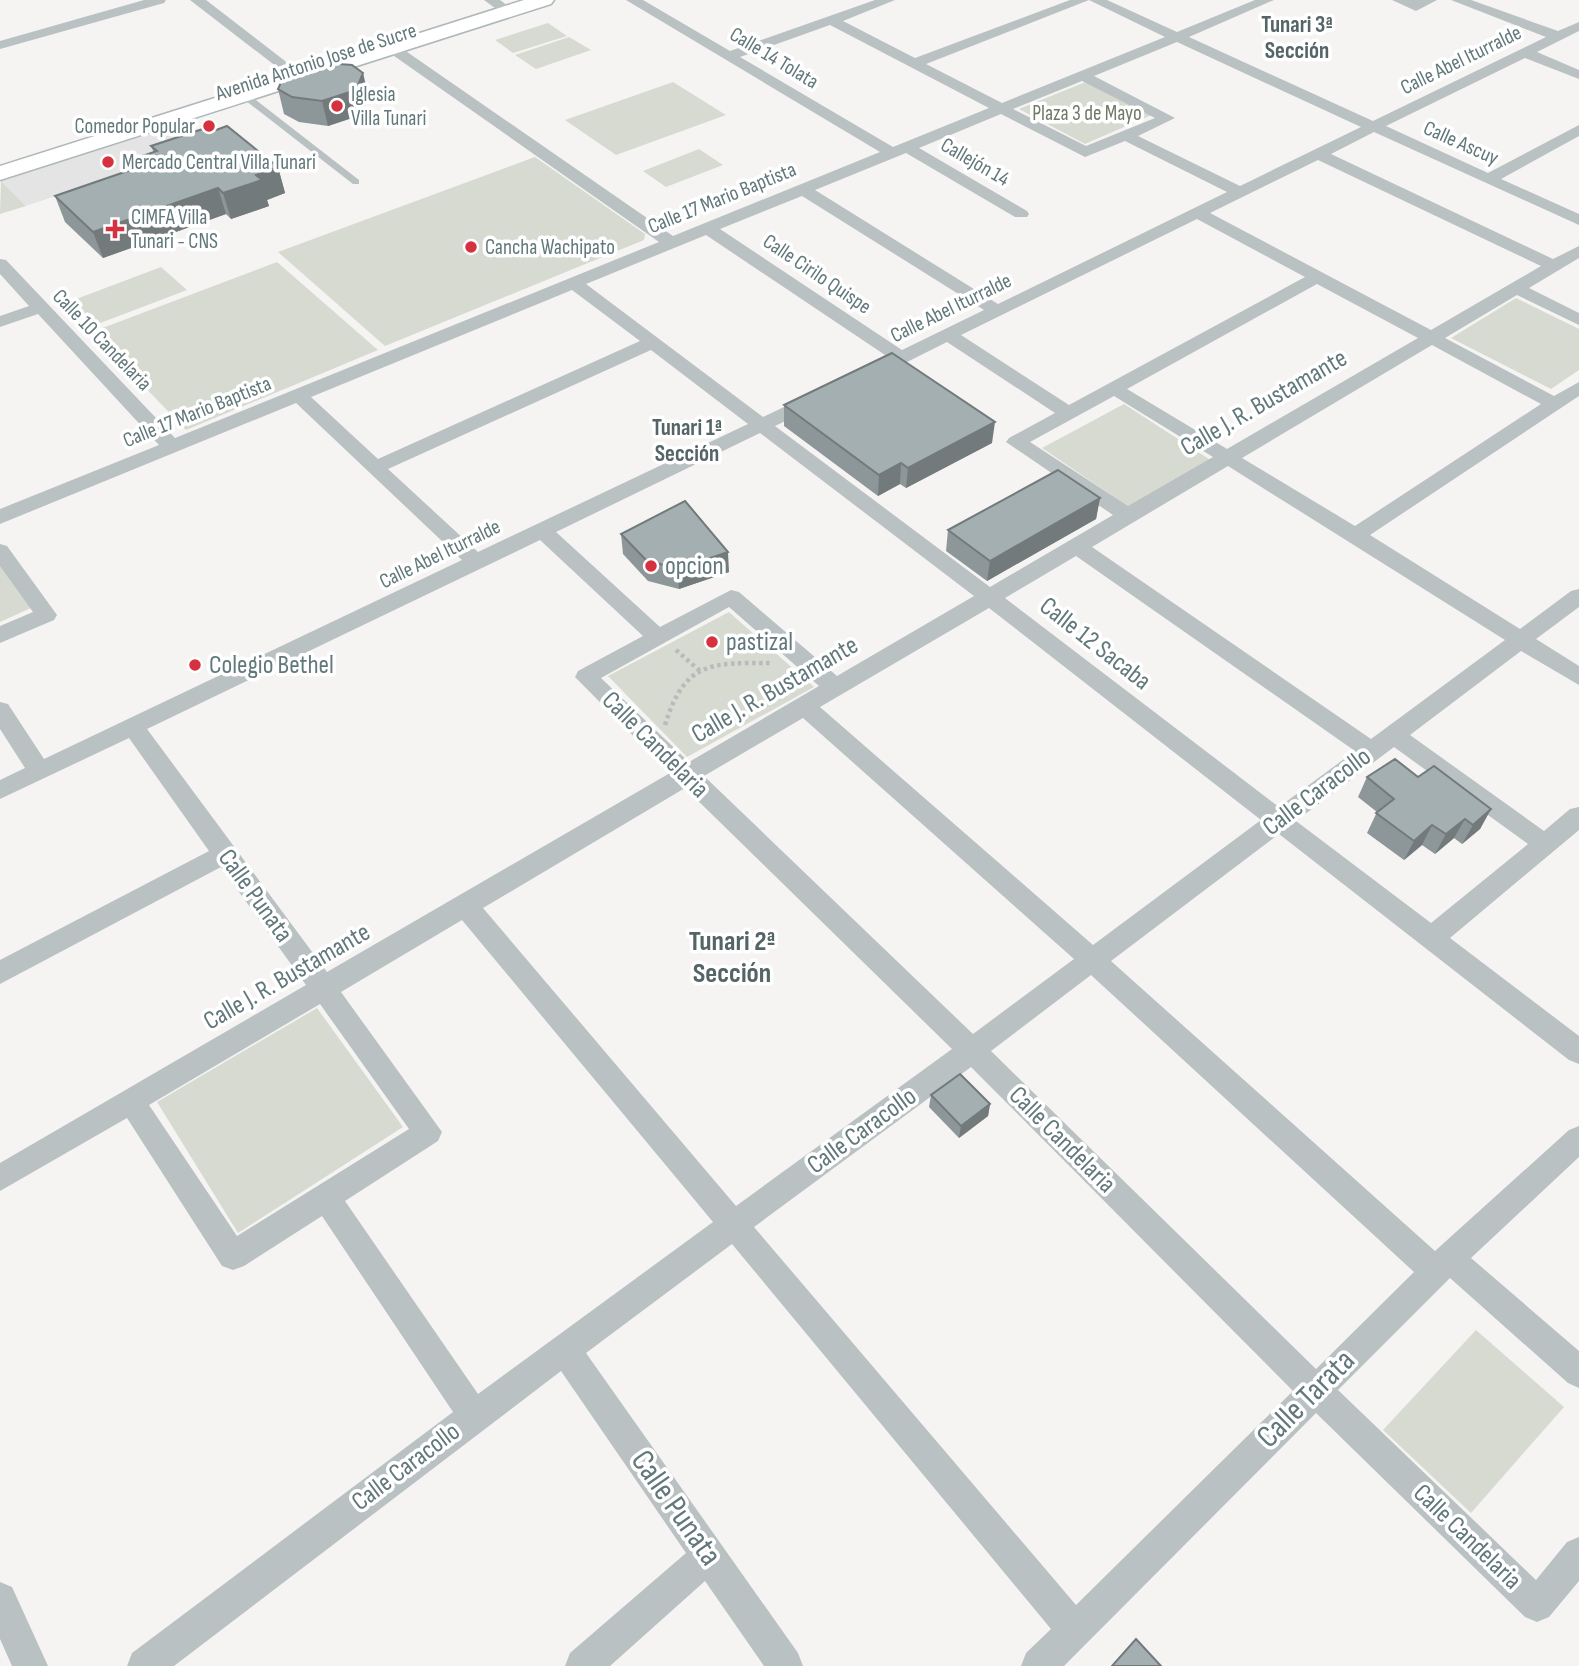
<svg xmlns="http://www.w3.org/2000/svg" width="1579" height="1666" font-family="'Sofia Sans Condensed',sans-serif">
<style>
.built{fill:#e3e4e3}
.green{fill:#d7dad1}
.lines{fill:none;stroke-linecap:round;stroke-linejoin:round}
.secondary-casing{stroke:#afb7b9;stroke-width:3}
.path{stroke:#b7bbbc;stroke-width:4.5;stroke-dasharray:3.5 3.5;stroke-linecap:butt}
.lane{fill:#bac1c2;fill-rule:evenodd}
.street{fill:#bac1c2;fill-rule:evenodd}
.secondary{fill:#fff;fill-rule:evenodd}
.wall{fill:#8d9698}
.shaded-wall{fill:#737a7c}
.building{fill:#a4afb1;stroke:#737a7c;stroke-width:2}
.poi-dot{fill:#d6313e;stroke:#fff;stroke-width:2.5}
.labels{text-anchor:middle;dominant-baseline:central;stroke-width:7;stroke-linejoin:round;paint-order:stroke}
.far-street-label{font-size:21px;fill:#62787b;stroke:#fff}
.far-poi-label{font-size:21px;fill:#62787b;stroke:#fff;text-anchor:start}
.far-park-label{font-size:21px;fill:#6f7965;stroke:#fff}
.far-neighbourhood-label{font-size:23px;font-weight:bold;fill:#546467;stroke:#fff}
.street-label{font-size:26px;fill:#62787b;stroke:#fff}
.poi-label{font-size:26px;fill:#62787b;stroke:#fff;text-anchor:start}
.neighbourhood-label{font-size:28px;font-weight:bold;fill:#546467;stroke:#fff}
.near-street-label{font-size:32px;fill:#62787b;stroke:#fff}
</style>
<rect width="100%" height="100%" fill="#f5f4f2"/>
<polygon class="built" points="186,121 213,143 26,206 1,181"/>
<g class="green">
<polygon points="548,23 567,36 513,53 495,40"/>
<polygon points="569,37 591,50 536,69 515,55"/>
<polygon points="1088,81 1154,114 1085,144 1019,109"/>
<polygon points="673,82 726,115 616,155 565,120"/>
<polygon points="699,149 723,165 666,187 643,171"/>
<polygon points="535,157 645,234 644,240 385,346 278,252"/>
<polygon points="1,181 26,206 0,214"/>
<polygon points="277,262 378,350 186,430 92,332"/>
<polygon points="161,267 187,290 95,325 71,301"/>
<polygon points="1516,298 1579,329 1579,370 1551,389 1451,338"/>
<polygon points="1124,404 1212,461 1129,507 1042,448"/>
<polygon points="0,564 33,607 0,622"/>
<polygon points="729,612 814,687 687,757 608,676"/>
<polygon points="317,1008 403,1127 238,1233 157,1102"/>
<polygon points="1476,1330 1564,1407 1471,1513 1383,1430"/>
</g>
<g class="lines">
<g class="secondary-casing">
<polygon id="secondary" points="524,0 554,0 551,4 0,180 0,166"/>
</g>
<g class="path">
<polyline points="676,650 700,671"/>
<path d="M665 725C685 660 712 663 773 663"/>
</g>
<polygon class="lane" points="232,86 238,86 359,180 359,184 353,184 232,90"/>
<g class="street">
<polygon points="144,0 166,0 164,3 0,49 0,41"/>
<polygon points="190,0 206,0 307,78 300,82 295,81"/>
<polygon points="484,0 500,0 515,11 513,14 503,14"/>
<path d="M626 0H643L730 51 875 0H895L843 21 915 58 1070 0H1089L926 64 1002 103 1165 37 1089 0H1107L1177 32 1255 0H1274L1189 37 1373 121 1546 37 1451 0H1471L1558 31 1579 22V31L1537 52 1579 70V79L1525 58 1386 126 1488 173 1579 125V136L1501 179 1579 214V225L1374 132 1331 154 1553 259 1579 246V258L1529 288 1579 313V325L1517 295 1445 338 1554 396 1579 382V396L1370 535 1520 629 1571 591 1579 589V607L1536 639 1579 666V685L1521 651 1410 735 1544 831 1570 809 1579 807V830L1450 938 1579 1036V1064L1569 1060 1279 834 1111 961 1435 1251 1569 1130 1579 1126V1157L1471 1258 1579 1351V1388L1568 1383 1450 1278 1338 1390 1536 1580 1567 1542 1579 1537V1581L1549 1617 1537 1622 1525 1617 1316 1413 1064 1666H1021L1026 1653 1051 1629 732 1244 586 1353 798 1653 803 1666H764L705 1581 610 1666H565L570 1653 686 1553 561 1371 174 1666H127L132 1653 453 1412 322 1216 244 1266 233 1270 222 1266 127 1118 0 1191V1163L306 985 221 867 0 984V960L209 851 129 738 0 799V780L25 768 0 729V702L8 704 44 759 462 560 296 403 0 524V509L159 445 38 314 0 327V316L29 306 0 274V259L6 260 175 438 659 242 387 51V45H397L673 236 880 152ZM830 25 989 108 893 147 740 57ZM1177 42 1361 127 1240 186 1138 136 1175 118 1094 76ZM1082 81 1155 118 1086 146 1013 109ZM1001 114 1085 157 1125 141 1227 192 998 304 815 190 906 153 1015 217H1027L1029 214 1027 211 919 148ZM1318 160 1541 266 1431 330 1210 213ZM802 196 984 310 902 350 720 229ZM1197 219 1305 277 1069 405 961 335ZM706 235 888 357 863 372 865 376H879L947 342 1055 413 1009 438 1006 442 1113 515 990 587 775 426 821 404 823 400 821 396H807L763 417 586 284ZM1317 284 1418 338 1227 449 1127 389ZM572 290 640 341 378 459 311 397ZM1432 345 1541 404 1355 526 1242 458ZM651 350 748 424 478 552 388 469ZM1114 396 1213 457 1128 506 1030 442ZM760 433 974 596 837 676 739 592 731 590 660 627 556 532ZM1228 466 1505 640 1371 739 1092 547ZM540 540 643 636 578 671 575 677 670 773 327 972 147 729ZM1076 556 1355 751 1279 807 1005 598ZM729 607 819 686 689 762 601 678ZM989 608 1261 820 1093 945 820 707ZM803 718 1074 959 973 1034 704 776ZM1394 747 1528 844 1431 923 1296 821ZM685 788 952 1049 736 1206 483 908ZM462 920 713 1222 478 1394 345 1201 438 1141 442 1132 341 992ZM1091 975 1414 1272 1316 1369 991 1051ZM320 1004 409 1129 237 1236 149 1105ZM971 1067 1293 1391 1076 1605 754 1227Z"/>
<polygon points="1392,0 1437,0 1416,11"/>
<polygon points="0,544 7,546 57,615 54,620 0,643 0,626 33,612 0,566"/>
<polygon points="0,1582 12,1587 48,1666 12,1666 0,1639"/>
</g>
<use href="#secondary" class="secondary"/>
</g>
<g class="wall">
<polygon points="278,89 369,98 361,115 328,126 299,122 284,114"/>
<polygon points="216,130 278,167 285,193 267,200 269,206 231,219 226,214 103,258 65,222 55,196 137,168 134,159 154,153 151,146"/>
<polygon points="784,405 992,443 906,488 900,484 878,496 784,426"/>
<polygon points="1100,498 1096,519 987,581 946,551 948,530"/>
<polygon points="621,534 729,572 679,589 648,581 623,554"/>
<polygon points="1367,777 1418,777 1491,809 1480,829 1462,844 1454,838 1435,854 1422,845 1404,860 1367,833 1377,812 1358,797"/>
<polygon points="931,1095 990,1104 988,1116 959,1138 929,1107"/>
</g>
<g class="shaded-wall">
<polygon points="363,73 369,98 361,115 328,126 322,101"/>
<polygon points="278,167 285,193 267,200 269,206 231,219 223,193 256,175"/>
<polygon points="218,188 226,214 103,258 93,232"/>
<polygon points="995,422 992,443 906,488 908,468"/>
<polygon points="901,463 900,484 878,496 879,475"/>
<polygon points="1100,498 1096,519 987,581 990,561"/>
<polygon points="728,552 729,572 679,589 678,569"/>
<polygon points="1491,809 1480,829 1462,844 1473,825"/>
<polygon points="1465,819 1454,838 1435,854 1446,834"/>
<polygon points="1432,825 1422,845 1404,860 1414,841"/>
<polygon points="990,1104 988,1116 959,1138 961,1126"/>
</g>
<g class="building">
<polygon points="316,62 352,65 363,73 356,90 322,101 292,97 278,89 286,71"/>
<polygon points="212,126 216,130 227,126 278,167 256,175 262,180 223,193 218,188 93,232 55,196 142,166 134,159 157,151 151,146"/>
<polygon points="892,353 995,422 908,468 901,463 879,475 784,405"/>
<polygon points="1058,470 1100,498 990,561 948,530"/>
<polygon points="685,501 728,552 678,569 646,560 621,534"/>
<polygon points="1395,759 1418,777 1434,766 1491,809 1473,825 1465,819 1446,834 1432,825 1414,841 1376,813 1394,799 1367,777"/>
<polygon points="960,1074 990,1104 961,1126 931,1095"/>
<polygon points="1136,1639 1161,1666 1112,1666"/>
</g>
<g class="poi-dot">
<circle cx="337" cy="106" r="7"/>
<circle cx="209" cy="126" r="7"/>
<circle cx="108" cy="162" r="7"/>
<path d="M111.5 218.5h7v7h7v7h-7v7h-7v-7h-7v-7h7z"/>
<circle cx="471" cy="247" r="7"/>
<circle cx="651" cy="566" r="7"/>
<circle cx="712" cy="642" r="7"/>
<circle cx="195" cy="665" r="7"/>
</g>
<g class="labels">
<g class="far-street-label">
<text transform="translate(774 58) rotate(31)">Calle 14 Tolata</text>
<text transform="translate(1461 60) rotate(-26)">Calle Abel Iturralde</text>
<text transform="translate(316 62) rotate(-18)">Avenida Antonio Jose de Sucre</text>
<text transform="translate(1461 143) rotate(24)">Calle Ascuy</text>
<text transform="translate(975 162) rotate(30)">Callejón 14</text>
<text transform="translate(722 198) rotate(-22)">Calle 17 Mario Baptista</text>
<text transform="translate(817 274) rotate(34)">Calle Cirilo Quispe</text>
<text transform="translate(951 308) rotate(-26)">Calle Abel Iturralde</text>
<text transform="translate(102 340) rotate(46)">Calle 10 Candelaria</text>
<text transform="translate(197 412) rotate(-22)">Calle 17 Mario Baptista</text>
<text transform="translate(440 554) rotate(-26)">Calle Abel Iturralde</text>
</g>
<g class="far-poi-label">
<text x="351" y="94">Iglesia<tspan x="351" dy="24">Villa Tunari</tspan></text>
<text x="195" y="126" text-anchor="end">Comedor Popular</text>
<text x="122" y="162">Mercado Central Villa Tunari</text>
<text x="131" y="217">CIMFA Villa<tspan x="131" dy="24">Tunari - CNS</tspan></text>
<text x="485" y="247">Cancha Wachipato</text>
</g>
<g class="far-park-label">
<text x="1087" y="113">Plaza 3 de Mayo</text>
</g>
<g class="far-neighbourhood-label">
<text x="1297" y="25">Tunari 3ª<tspan x="1297" dy="26">Sección</tspan></text>
<text x="687" y="428">Tunari 1ª<tspan x="687" dy="26">Sección</tspan></text>
</g>
<g class="street-label">
<text transform="translate(1264 403) rotate(-30)">Calle J. R. Bustamante</text>
<text transform="translate(1095 644) rotate(38)">Calle 12 Sacaba</text>
<text transform="translate(775 690) rotate(-30)">Calle J. R. Bustamante</text>
<text transform="translate(655 745) rotate(45)">Calle Candelaria</text>
<text transform="translate(1317 792) rotate(-37)">Calle Caracollo</text>
<text transform="translate(255 896) rotate(54)">Calle Punata</text>
<text transform="translate(287 977) rotate(-30)">Calle J. R. Bustamante</text>
<text transform="translate(862 1131) rotate(-36)">Calle Caracollo</text>
<text transform="translate(1062 1140) rotate(45)">Calle Candelaria</text>
<text transform="translate(406 1467) rotate(-37)">Calle Caracollo</text>
<text transform="translate(1467 1537) rotate(44)">Calle Candelaria</text>
</g>
<g class="poi-label">
<text x="665" y="566">opcion</text>
<text x="726" y="642">pastizal</text>
<text x="209" y="665">Colegio Bethel</text>
</g>
<g class="neighbourhood-label">
<text x="732" y="941">Tunari 2ª<tspan x="732" dy="32">Sección</tspan></text>
</g>
<g class="near-street-label">
<text transform="translate(1306 1399) rotate(-45)">Calle Tarata</text>
<text transform="translate(676 1508) rotate(55)">Calle Punata</text>
</g>
</g>
</svg>
